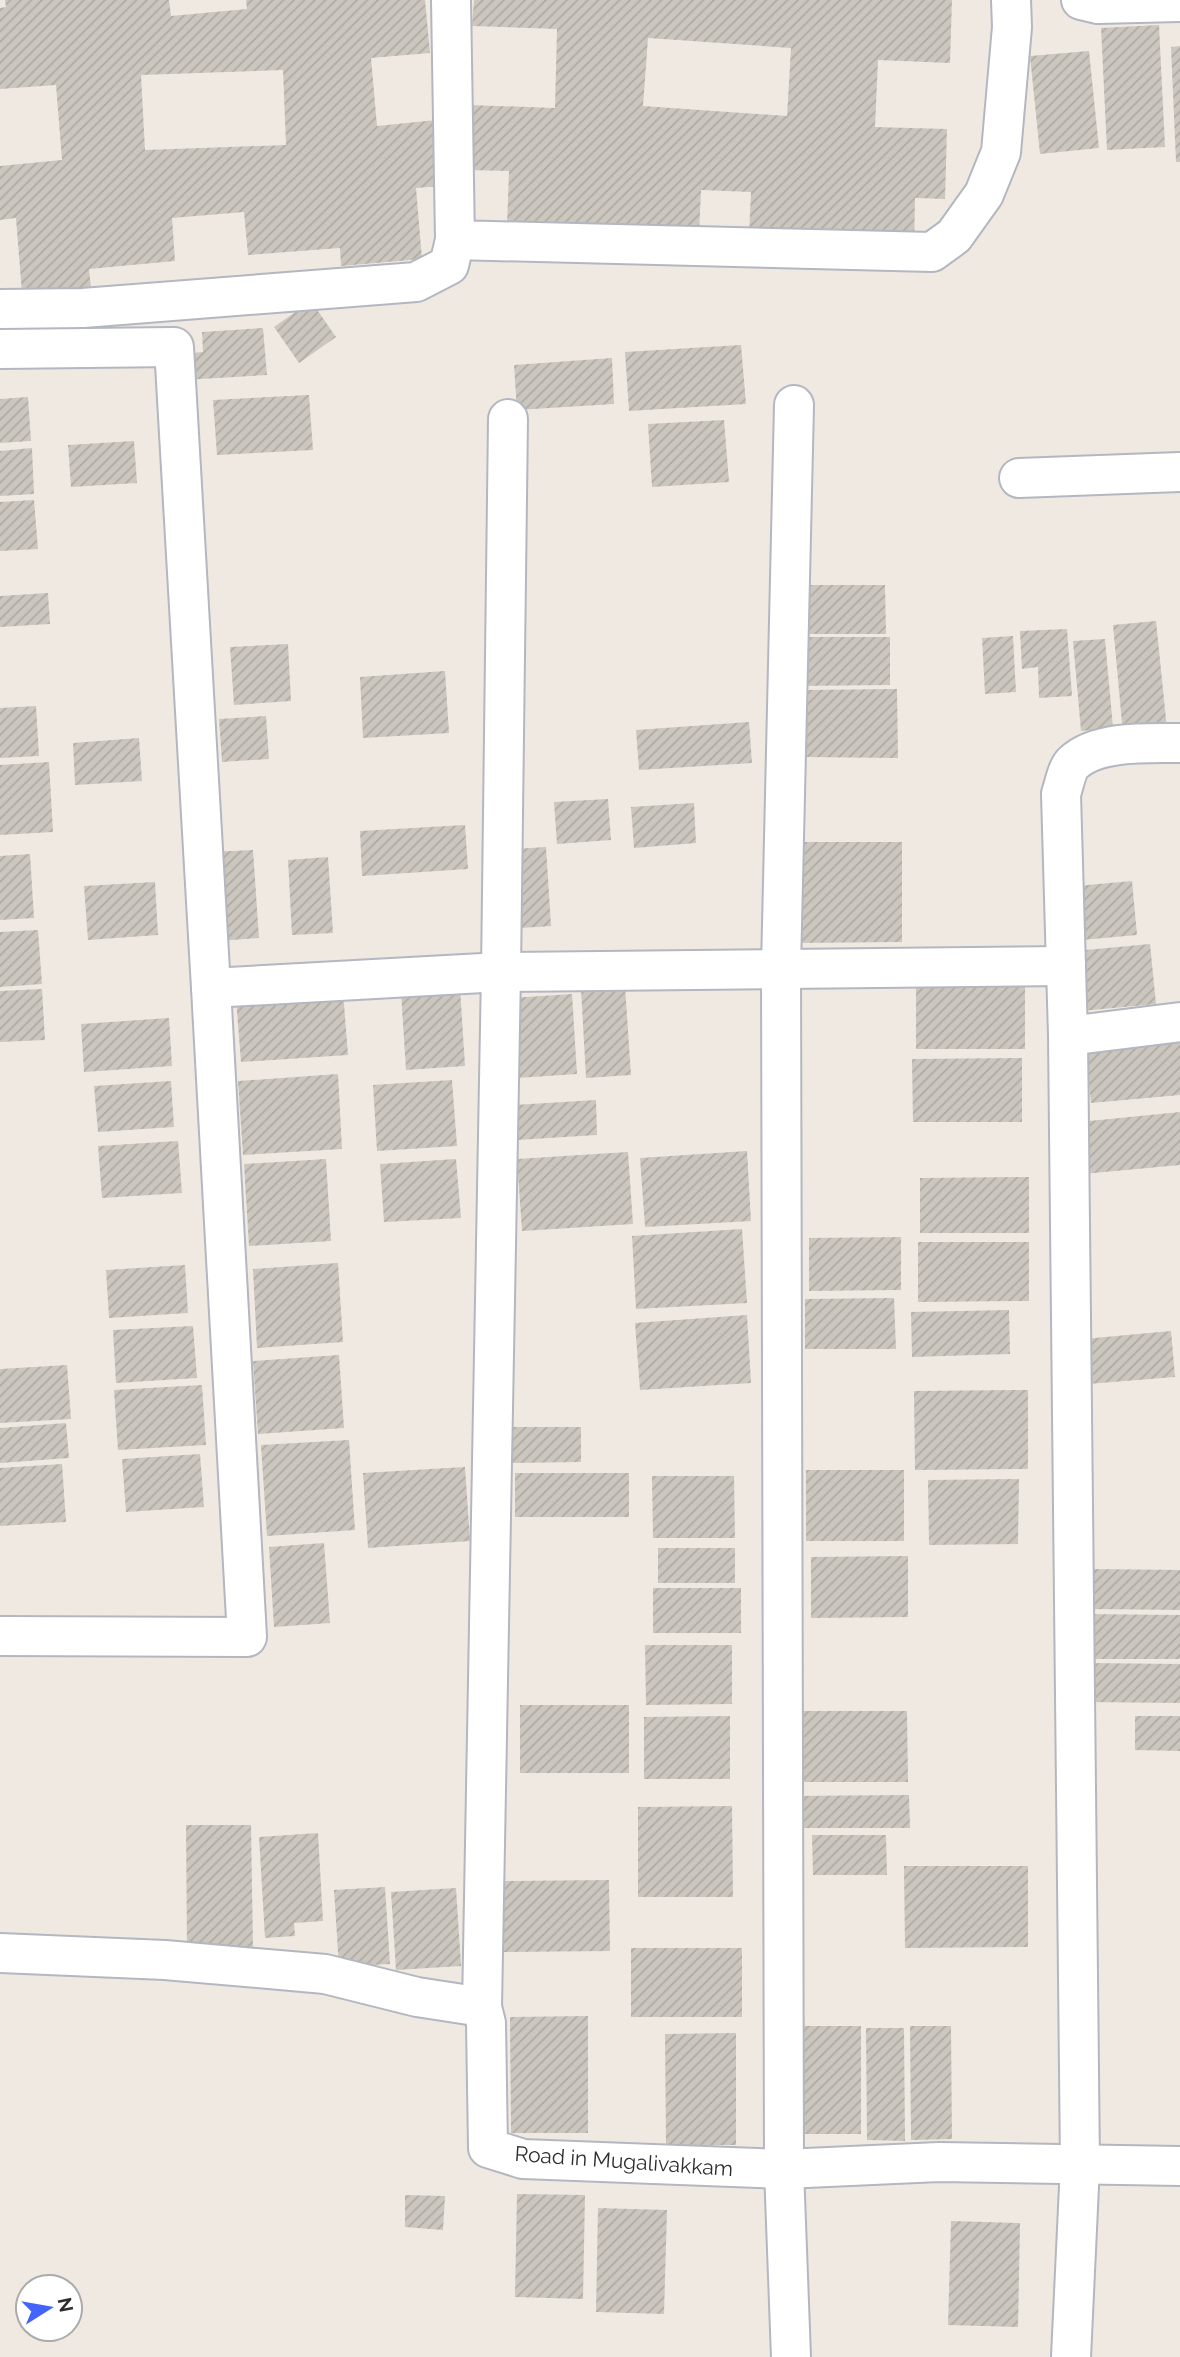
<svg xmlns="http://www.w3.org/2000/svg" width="1180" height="2357" font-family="Raleway,sans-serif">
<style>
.building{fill:url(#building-hatch);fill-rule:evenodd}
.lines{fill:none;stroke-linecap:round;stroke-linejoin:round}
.street-casing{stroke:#b4b7c1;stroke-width:42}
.street{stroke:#fff;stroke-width:38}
.labels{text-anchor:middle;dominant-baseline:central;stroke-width:7;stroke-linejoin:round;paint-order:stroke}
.street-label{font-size:21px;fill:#2e2e2e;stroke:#fff}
</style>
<defs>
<pattern id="building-hatch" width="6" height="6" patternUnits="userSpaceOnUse" patternTransform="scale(1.75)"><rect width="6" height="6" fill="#cbc7bf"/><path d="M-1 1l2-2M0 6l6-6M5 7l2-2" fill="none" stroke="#afaba4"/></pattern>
</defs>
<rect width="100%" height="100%" fill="#efe9e1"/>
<g class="building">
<path d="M5 0H169L171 16 247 9 246 0H425L430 53 371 58 377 126 436 120 442 186 416 188 422 259 341 266 340 248 248 255 244 212 172 218 175 261 89 269 91 288 22 293 16 218 0 220V166L62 160 56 85 0 89V8L6 7ZM283 70 286 145 145 150 141 75Z"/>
<path d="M474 0H952L950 63 878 60 875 127 947 129 945 199 915 198 914 247 749 234 751 192 701 190 699 233 507 226 509 171 468 170 470 105 555 108 557 29 472 26ZM648 38 791 48 787 116 643 106Z"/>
<polygon points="1159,25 1165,147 1107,150 1101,28"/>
<polygon points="1180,46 1180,162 1176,162 1171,47"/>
<polygon points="1089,51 1099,148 1040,154 1030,56"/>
<polygon points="311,301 336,337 299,363 274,327"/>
<polygon points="263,328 267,375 183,380 181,354 203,352 202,332"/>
<polygon points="741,345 746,404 629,411 625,352"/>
<polygon points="612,358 614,404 517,410 514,365"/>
<polygon points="309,395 313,450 217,455 213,400"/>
<polygon points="28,397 31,441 0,443 0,399"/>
<polygon points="724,420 729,482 652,487 648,424"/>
<polygon points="134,441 137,483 71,487 68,445"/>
<polygon points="32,448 34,494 0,496 0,451"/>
<polygon points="34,500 38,549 0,551 0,502"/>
<polygon points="797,585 885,585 886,634 797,634"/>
<polygon points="48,593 50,624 0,627 0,596"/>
<polygon points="1156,621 1167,729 1123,734 1113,625"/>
<polygon points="1067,629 1072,696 1039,698 1038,667 1022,669 1020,631"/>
<polygon points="1013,636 1016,692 985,694 982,638"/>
<polygon points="799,637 890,637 890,685 799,686"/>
<polygon points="1105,639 1113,728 1081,731 1073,641"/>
<polygon points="288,644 291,701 234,705 230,647"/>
<polygon points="445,671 449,733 363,738 360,677"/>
<polygon points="897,689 898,758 805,757 805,690"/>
<polygon points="36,706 39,756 0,758 0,708"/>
<polygon points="266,716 269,759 222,762 219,719"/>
<polygon points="749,722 752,763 639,770 636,730"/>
<polygon points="139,738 142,781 75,785 73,743"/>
<polygon points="49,762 53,832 0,835 0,765"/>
<polygon points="608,799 611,840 557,844 554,802"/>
<polygon points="694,803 696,843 634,848 631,807"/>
<polygon points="465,825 468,869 362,876 360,831"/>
<polygon points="793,842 902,842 902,942 793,943"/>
<polygon points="546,847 551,926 521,928 515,849"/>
<polygon points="253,850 259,938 217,941 211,852"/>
<polygon points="30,854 34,918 0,920 0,856"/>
<polygon points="328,857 333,933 292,935 288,860"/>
<polygon points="1132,881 1137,935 1071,941 1065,887"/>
<polygon points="155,882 158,935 88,940 84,886"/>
<polygon points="38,930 42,984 0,987 0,932"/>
<polygon points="1150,944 1156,1004 1081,1011 1075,951"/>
<rect x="916" y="981" width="109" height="68"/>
<polygon points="625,986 631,1075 586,1078 581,989"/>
<polygon points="460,988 465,1066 406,1070 401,992"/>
<polygon points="42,989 45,1040 0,1042 0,991"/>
<polygon points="343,992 348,1055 241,1062 236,999"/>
<polygon points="572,994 577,1074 517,1078 512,998"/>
<polygon points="169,1018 172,1066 84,1072 81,1024"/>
<polygon points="1180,1042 1180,1095 1091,1103 1086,1051"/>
<polygon points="1022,1058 1022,1122 913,1122 912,1059"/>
<polygon points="338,1074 342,1149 243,1155 238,1081"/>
<polygon points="452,1080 457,1146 377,1151 373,1085"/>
<polygon points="171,1081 174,1127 98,1132 94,1086"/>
<polygon points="596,1100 597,1135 517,1140 514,1105"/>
<polygon points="1180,1112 1180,1165 1083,1174 1079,1122"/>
<polygon points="178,1141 182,1193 102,1198 98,1146"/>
<polygon points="747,1151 751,1221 645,1227 640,1158"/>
<polygon points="628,1152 633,1224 522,1231 517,1159"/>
<polygon points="326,1159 331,1241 249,1246 244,1164"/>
<polygon points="456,1159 461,1218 384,1222 380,1164"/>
<polygon points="1029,1177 1029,1233 920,1233 920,1178"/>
<polygon points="742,1229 747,1303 636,1309 632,1236"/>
<polygon points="901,1237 901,1290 809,1291 809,1238"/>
<polygon points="918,1242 1029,1242 1029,1301 918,1302"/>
<polygon points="338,1263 343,1342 257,1348 253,1269"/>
<polygon points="185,1265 188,1313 109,1318 106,1270"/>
<polygon points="894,1298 896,1349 805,1349 805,1299"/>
<polygon points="1009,1310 1010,1354 912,1357 911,1312"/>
<polygon points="747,1315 751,1383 640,1390 635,1323"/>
<polygon points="193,1326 197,1378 116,1383 113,1330"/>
<polygon points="1171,1331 1175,1377 1088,1384 1083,1339"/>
<polygon points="339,1355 344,1428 258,1434 253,1361"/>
<polygon points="67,1365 71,1419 0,1423 0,1369"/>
<polygon points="202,1385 206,1445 118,1450 114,1390"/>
<polygon points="1028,1390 1028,1469 915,1470 914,1391"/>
<polygon points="66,1423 69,1458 0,1463 0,1428"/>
<polygon points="511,1427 581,1427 581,1462 511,1463"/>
<polygon points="349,1440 355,1530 267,1536 261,1445"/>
<polygon points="200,1454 204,1507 126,1512 122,1459"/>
<polygon points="62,1464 66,1522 0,1526 0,1468"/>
<polygon points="465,1467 470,1541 368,1548 363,1473"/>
<rect x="806" y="1470" width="98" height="71"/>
<rect x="515" y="1473" width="114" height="44"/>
<polygon points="652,1476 734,1476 735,1538 653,1538"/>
<polygon points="1019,1479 1018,1544 929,1545 928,1480"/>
<polygon points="324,1543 330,1623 274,1627 269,1547"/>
<rect x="658" y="1548" width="77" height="35"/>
<polygon points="908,1556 908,1617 811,1618 811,1557"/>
<polygon points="1090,1569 1180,1570 1180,1610 1090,1609"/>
<rect x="653" y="1588" width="88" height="45"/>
<polygon points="1086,1614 1180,1615 1180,1659 1086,1659"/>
<polygon points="645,1645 732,1645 732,1704 646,1705"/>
<polygon points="1084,1663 1180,1664 1180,1703 1084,1702"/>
<rect x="520" y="1705" width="109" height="68"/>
<polygon points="801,1711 907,1711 908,1782 801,1782"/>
<polygon points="730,1716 730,1779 644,1779 644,1717"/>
<polygon points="1135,1716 1180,1716 1180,1751 1135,1750"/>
<polygon points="909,1795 910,1828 792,1828 791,1796"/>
<polygon points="732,1806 733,1897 638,1897 638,1807"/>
<polygon points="186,1825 251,1825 253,1948 187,1949"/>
<polygon points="318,1833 323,1921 294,1923 295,1936 265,1938 259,1837"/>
<polygon points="812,1835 886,1835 887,1875 813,1875"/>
<polygon points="904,1866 1028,1866 1028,1947 905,1948"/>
<polygon points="609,1880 610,1951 504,1952 504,1881"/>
<polygon points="385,1887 390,1964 339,1967 334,1890"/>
<polygon points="456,1888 461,1966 396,1970 391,1892"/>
<rect x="631" y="1948" width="111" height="69"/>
<polygon points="588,2016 588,2133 511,2133 510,2017"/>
<polygon points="798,2026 861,2026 861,2134 799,2134"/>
<polygon points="910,2026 951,2026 952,2139 911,2140"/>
<polygon points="866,2028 904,2028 905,2141 867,2140"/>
<polygon points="736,2033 736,2145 666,2145 665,2034"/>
<polygon points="517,2194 585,2195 583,2299 515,2297"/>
<polygon points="405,2195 445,2196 443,2230 405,2227"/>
<polygon points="598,2208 667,2210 664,2314 596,2312"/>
<polygon points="951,2221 1020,2223 1018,2327 948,2325"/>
</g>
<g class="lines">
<g class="street-casing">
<g id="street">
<polyline points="451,0 455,240 932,252 954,236 984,194 1001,152 1012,27 1011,0"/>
<polyline points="1081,0 1098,4 1180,2"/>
<polyline points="0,309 83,308 416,282 449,265 455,240"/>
<polyline points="0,349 174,347 211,988 501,972 1066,966"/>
<polyline points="1019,478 1180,472"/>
<polyline points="1068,1036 1180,1022"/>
<polyline points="0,1636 247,1637 211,988"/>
<polyline points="0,1953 165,1960 325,1974 417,1997 482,2007 486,2023 488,2148 523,2159 784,2169 939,2162 1180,2166"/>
<polyline points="482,2007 501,972 508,419"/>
<polyline points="791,2357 784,2169 781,968 794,405"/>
<path d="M1071 2357 1080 2165 1068 1036 1061 794C1064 785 1067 769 1073 763 1097 740 1149 743 1180 743"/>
</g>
</g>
<use href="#street" class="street"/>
</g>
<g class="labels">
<g class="street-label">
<text transform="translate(624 2161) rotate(4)">Road in Mugalivakkam</text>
</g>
</g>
<g transform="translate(49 2308) rotate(79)"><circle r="33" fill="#ffffff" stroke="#ababab" stroke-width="2"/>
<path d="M0-5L12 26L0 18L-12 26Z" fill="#4264fb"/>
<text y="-10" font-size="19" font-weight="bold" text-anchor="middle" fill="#2e2e2e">N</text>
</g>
</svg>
